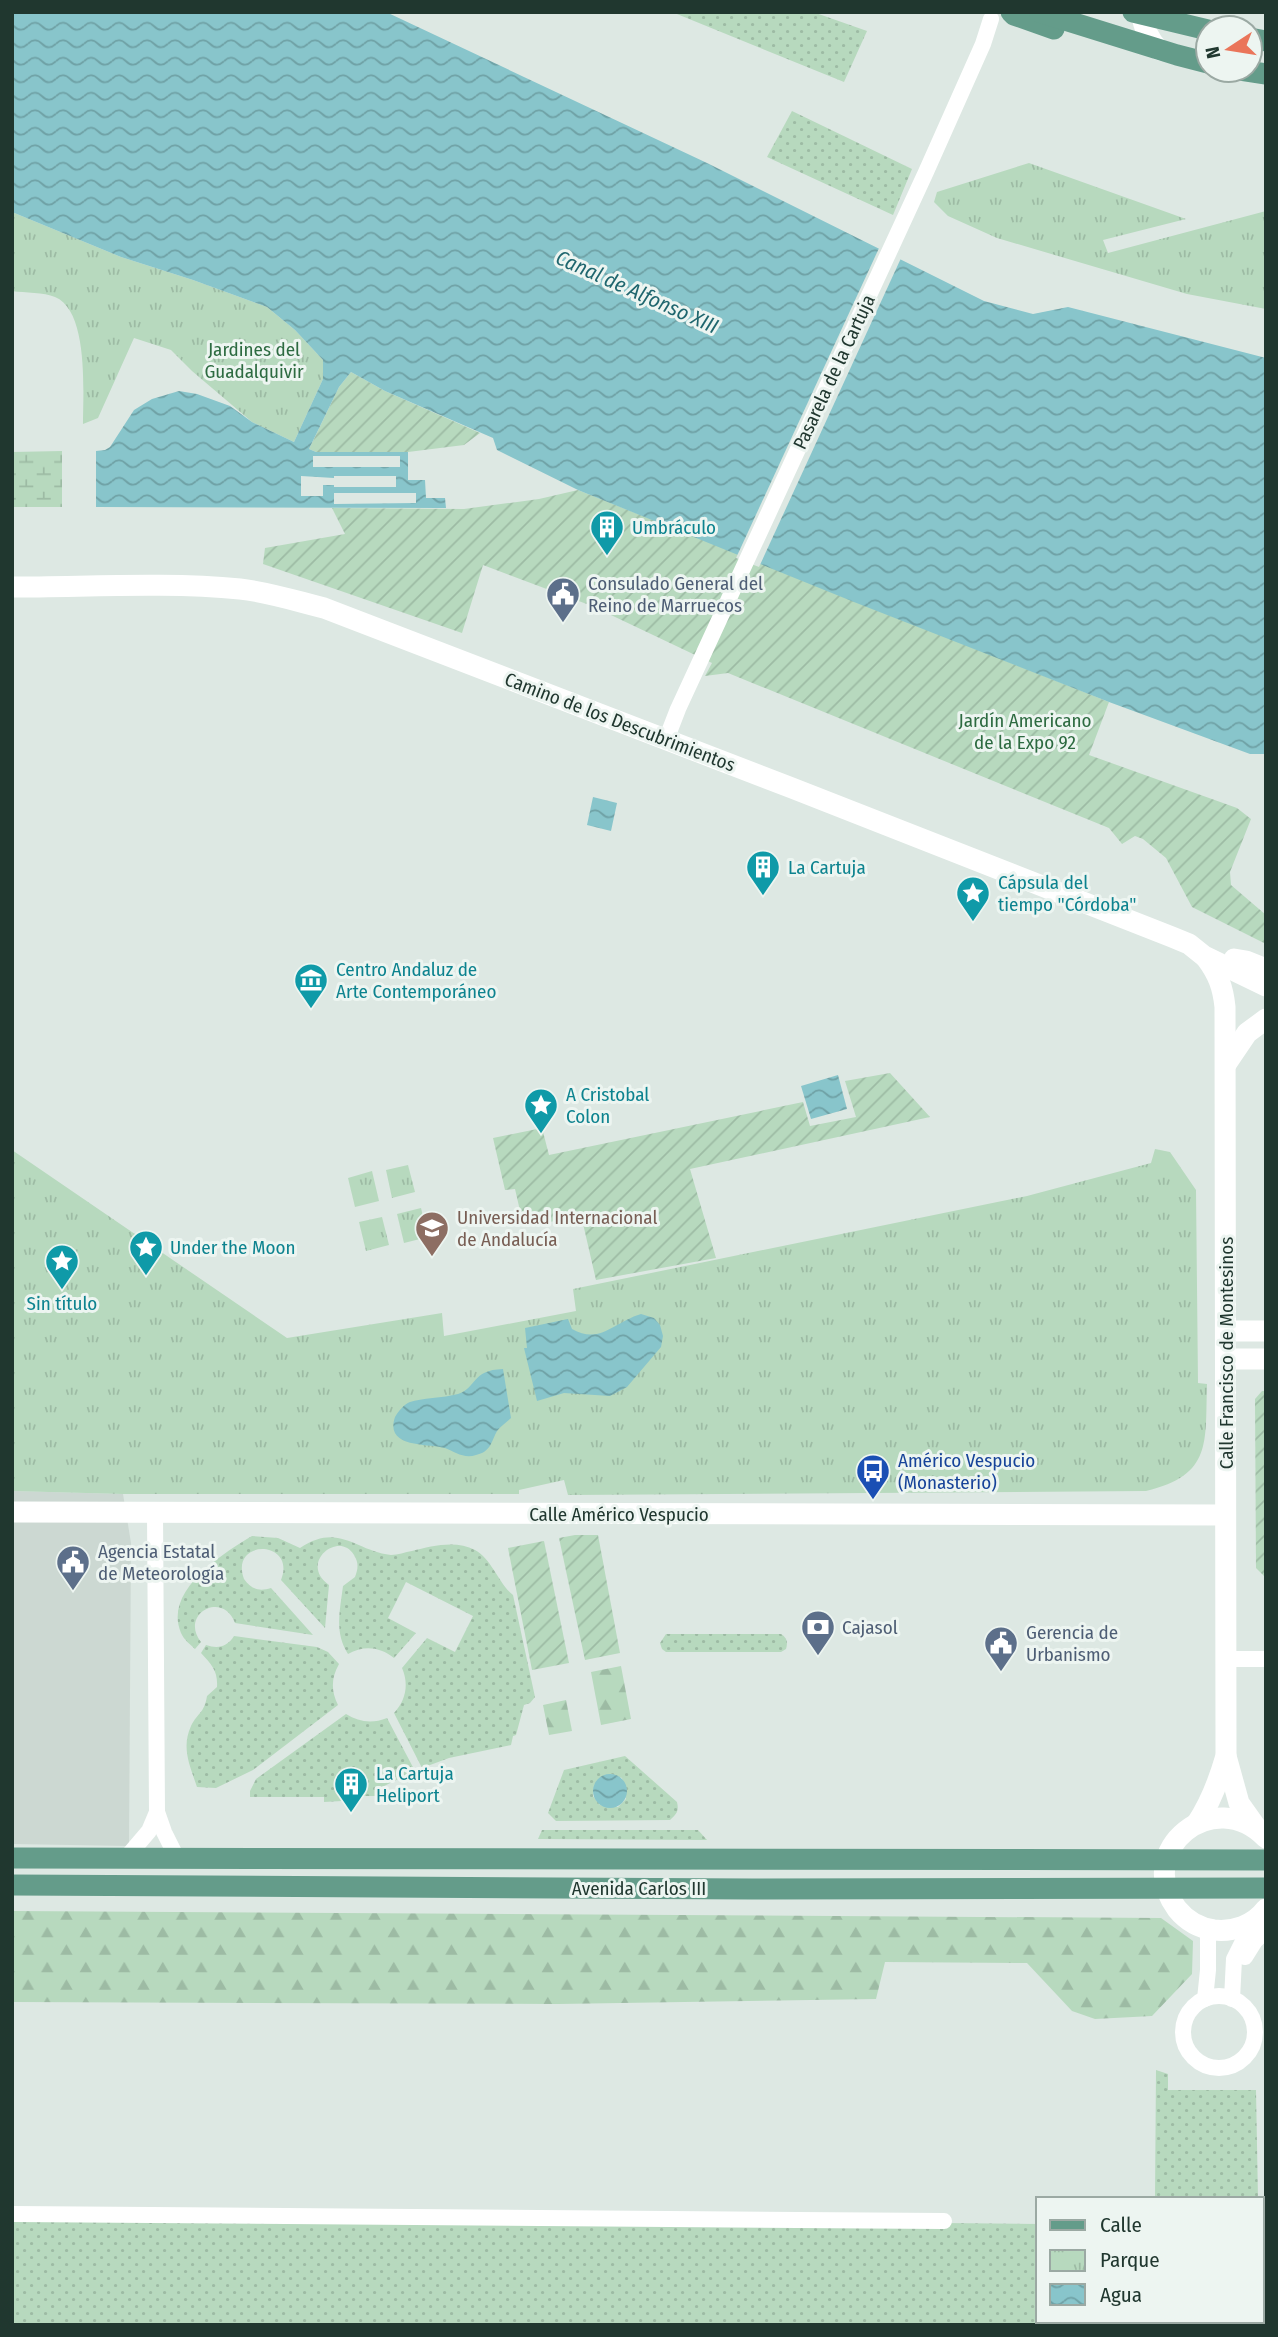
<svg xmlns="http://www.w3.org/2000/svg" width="1278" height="2337" font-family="'Fira Sans Condensed',sans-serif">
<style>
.built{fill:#ccd8d2}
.grass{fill:url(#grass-dots);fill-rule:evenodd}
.forest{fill:url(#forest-firs)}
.wetland{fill:url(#wetland-marsh)}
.park{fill:url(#park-tufts)}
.garden{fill:url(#garden-furrows)}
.water{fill:url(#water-waves);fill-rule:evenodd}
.pier{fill:#dde8e3}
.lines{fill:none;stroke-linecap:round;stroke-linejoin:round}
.street{stroke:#fff;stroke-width:16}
.secondary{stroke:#fff;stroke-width:21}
.primary{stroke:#649c8a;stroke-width:21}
.labels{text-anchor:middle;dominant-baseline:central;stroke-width:6;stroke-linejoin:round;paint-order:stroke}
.park-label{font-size:19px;fill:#2d6b41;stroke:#edf5f1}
.street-label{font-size:19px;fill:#20372f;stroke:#edf5f1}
.culture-label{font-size:19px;fill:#0d838f;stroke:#edf5f1;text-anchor:start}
.service-label{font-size:19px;fill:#4e5e75;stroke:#edf5f1;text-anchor:start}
.education-label{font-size:19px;fill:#785e54;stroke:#edf5f1;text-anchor:start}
.transit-label{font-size:19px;fill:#164399;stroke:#edf5f1;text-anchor:start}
.water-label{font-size:21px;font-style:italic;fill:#1f666e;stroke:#edf5f1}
</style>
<defs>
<pattern id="grass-dots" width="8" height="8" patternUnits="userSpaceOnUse" patternTransform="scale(1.75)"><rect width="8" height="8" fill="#b7d9be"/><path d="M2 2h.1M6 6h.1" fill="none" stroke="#9dbba4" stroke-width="1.8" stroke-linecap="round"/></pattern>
<pattern id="forest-firs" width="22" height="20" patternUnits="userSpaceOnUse" patternTransform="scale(1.75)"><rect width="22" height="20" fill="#b7d9be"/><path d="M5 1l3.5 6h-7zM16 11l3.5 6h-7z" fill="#9dbba4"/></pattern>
<pattern id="wetland-marsh" width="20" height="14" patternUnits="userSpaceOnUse" patternTransform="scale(1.75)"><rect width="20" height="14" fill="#b7d9be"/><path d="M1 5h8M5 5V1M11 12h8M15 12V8" fill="none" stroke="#9dbba4"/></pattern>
<pattern id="park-tufts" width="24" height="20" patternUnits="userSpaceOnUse" patternTransform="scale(1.75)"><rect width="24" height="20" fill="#b7d9be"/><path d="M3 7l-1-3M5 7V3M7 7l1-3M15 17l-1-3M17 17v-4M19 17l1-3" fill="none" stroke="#9dbba4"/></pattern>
<pattern id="garden-furrows" width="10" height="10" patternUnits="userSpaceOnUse" patternTransform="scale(1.75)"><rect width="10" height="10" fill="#b7d9be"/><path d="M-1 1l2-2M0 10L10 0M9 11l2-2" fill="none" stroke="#9dbba4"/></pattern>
<pattern id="water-waves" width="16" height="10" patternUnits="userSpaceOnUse" patternTransform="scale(1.75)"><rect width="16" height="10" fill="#88c5cb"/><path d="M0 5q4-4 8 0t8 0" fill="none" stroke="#6fa1a5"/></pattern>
</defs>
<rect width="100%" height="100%" fill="#dde8e3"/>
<polygon class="built" points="12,1491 123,1494 131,1543 129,1846 12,1844"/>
<g class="grass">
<polygon points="672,12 813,12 867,31 844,82"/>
<polygon points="792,111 912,169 893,215 767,157"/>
<path d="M252 1536 278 1538 300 1548C339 1522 355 1551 391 1555 398 1555 405 1552 412 1551 432 1546 456 1540 475 1550 492 1559 498 1583 513 1595L535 1697 530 1703 524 1705 516 1735 513 1736 511 1745 449 1758 422 1768 394 1713C406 1700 409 1684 402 1668L427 1638 455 1652 473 1616 406 1582 388 1618 416 1633 394 1658C380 1647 364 1645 348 1654 334 1632 340 1610 343 1586L355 1577C358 1569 359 1563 354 1555 339 1530 298 1563 329 1585L325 1628 281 1580C297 1540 229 1538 244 1579 251 1589 259 1592 271 1588L313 1635 235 1623C223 1590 179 1614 201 1642L195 1649C191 1645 184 1640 181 1633 163 1591 222 1554 252 1536Z"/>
<path d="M666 1634H781C787 1638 788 1642 786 1649L781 1652H666L662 1649 660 1643Z"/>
<path d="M234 1636 317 1647 328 1652 339 1664C331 1678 331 1691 338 1705L253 1770 216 1788 197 1787C190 1766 181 1748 191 1726 198 1712 204 1714 207 1696L217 1687C218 1671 212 1665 201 1653L206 1645C218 1649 227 1647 234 1636Z"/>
<path d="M346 1714C359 1722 372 1724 387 1718L415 1771 380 1788 381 1796H342V1801L324 1802V1797H250V1791L256 1779Z"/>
<path d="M625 1756 677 1802C679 1811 677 1814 670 1820L556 1821 548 1813 564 1770ZM611 1774 622 1778 626 1799 618 1807 600 1805 593 1796 594 1785Z"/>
<polygon points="542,1830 698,1830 707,1840 538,1839"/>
<polygon points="1156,2070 1168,2074 1168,2090 1256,2090 1258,2199 1155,2199"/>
<polygon points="12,2214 1038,2224 1038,2321 1262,2321 1262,2234 1266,2237 1266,2325 12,2325"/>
</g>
<g class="forest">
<polygon points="621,1666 631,1719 601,1725 591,1672"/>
<polygon points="566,1700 572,1731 549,1735 543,1705"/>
<polygon points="12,1911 1161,1918 1193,1941 1192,1974 1152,2016 1095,2019 1072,2011 1027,1963 885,1962 876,1999 558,2004 12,2002"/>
</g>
<polygon class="wetland" points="62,451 62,507 12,507 12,452"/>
<g class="park">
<polygon points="1029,163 1186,219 1103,240 1108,253 1266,211 1266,309 1187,294 997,238 948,216 934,202 937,192"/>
<path d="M12 212 121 257 193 280 267 307 295 330 323 360V379L294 442 252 422 192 371 171 350 134 338 98 418 83 424C83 393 89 311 55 297 44 292 25 293 12 291Z"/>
<path d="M1155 1149 1170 1152 1196 1190 1198 1383 1207 1384C1205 1442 1213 1475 1146 1491L568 1495 564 1480 519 1490V1494H123L12 1491V1150L287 1338 442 1313 444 1336 576 1311 573 1289 1027 1196 1151 1163Z"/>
<polygon points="408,1165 415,1192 392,1198 386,1170"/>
<polygon points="372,1171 379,1201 355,1207 348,1178"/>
<polygon points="421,1208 428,1237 404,1243 397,1214"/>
<polygon points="382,1217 389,1245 366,1251 359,1222"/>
</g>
<g class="garden">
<polygon points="351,372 385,391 480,433 464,445 408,452 316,452 309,449 313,441 339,387"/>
<polygon points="578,490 1109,702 1089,755 1237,808 1251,819 1230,872 1231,885 1266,915 1266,944 1192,907 1166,858 1143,839 1135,836 1122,844 1109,828 728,673 705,676 712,663 592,606 483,565 462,633 263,564 265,548 345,534 332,508 464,509 539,499"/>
<polygon points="890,1073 930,1117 690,1169 716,1258 596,1280 581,1215 550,1222 543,1211 521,1215 515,1189 505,1190 493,1138 542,1128 549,1155 803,1102 810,1126 856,1117 845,1081"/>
<polygon points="1262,1391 1266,1391 1266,1578 1256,1568 1255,1399"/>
<polygon points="575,1535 598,1535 620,1653 585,1660 559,1538"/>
<polygon points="544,1541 569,1663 532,1670 508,1548"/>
</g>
<g class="water">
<path d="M12 12H386L707 163 984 301 1033 314 1068 307 1266 358V754H1250L1109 702 854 602 578 490 497 450 493 438 385 391 351 372 339 387 309 449 316 452H408V480H425L426 498H445L446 508 96 507V451L105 450 110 447 134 410 152 399 179 391 197 394 230 406 252 422 294 442 323 379V360L295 330 267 307 193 280 121 257 12 212ZM400 456V467H313V456ZM301 476 334 478V476H396V487H334V485H323V496H301ZM334 493H416V503L334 504Z"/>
<polygon points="593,797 617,803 611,831 587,825"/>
<polygon points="838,1075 847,1109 811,1119 801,1086"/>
<path d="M641 1314 654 1318 660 1325 663 1336 661 1347 627 1387 610 1396 564 1393 537 1401 524 1348H527L525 1328 568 1319 572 1329C600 1345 614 1322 641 1314Z"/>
<path d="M503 1369 511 1418C507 1422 498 1428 496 1433 491 1443 490 1452 476 1455 464 1459 455 1452 445 1448 430 1443 384 1449 395 1417 398 1412 404 1404 410 1402 421 1398 443 1398 458 1394 477 1388 471 1370 503 1369Z"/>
<circle cx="610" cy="1791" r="17"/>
</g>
<polygon class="pier" points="880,246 902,256 759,567 736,558"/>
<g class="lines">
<g class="street">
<polyline points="666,740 678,709 926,172 983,44 991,19"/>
<polyline points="155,1513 157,1812 164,1832 177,1858"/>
<polyline points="1226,1659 1266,1659"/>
<polyline points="126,1858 149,1831 157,1812"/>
<polyline points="1245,1957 1255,1941 1266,1930"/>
<circle cx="1219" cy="2032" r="36"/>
<polyline points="1205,1999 1208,1970 1208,1929"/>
<polyline points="1232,1999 1234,1959 1247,1933 1249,1924"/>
<polyline points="12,2214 944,2221"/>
</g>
<g class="secondary">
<path d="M1141 12C1144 28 1148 38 1159 50"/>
<path d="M12 587C86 587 166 582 240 589 268 592 296 601 324 608L792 788 1172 937 1189 944 1204 956 1266 986"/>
<polyline points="1234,959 1246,961 1266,969"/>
<polyline points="1226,1064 1247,1033 1266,1019"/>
<polyline points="1226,1331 1266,1331"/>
<polyline points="1226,1359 1266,1359"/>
<polyline points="12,1512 1225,1515"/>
<polyline points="1226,1756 1239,1803 1256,1827"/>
<path d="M1197 1823C1211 1802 1219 1780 1226 1756L1225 1007C1223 987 1218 974 1206 958"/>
<path d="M1266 1838C1214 1784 1133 1850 1177 1909 1186 1920 1199 1928 1214 1930 1233 1932 1253 1926 1266 1909"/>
</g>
<g class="primary">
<polyline points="1011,12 1014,15 1054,29"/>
<polyline points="1039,12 1177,55 1208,63"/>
<polyline points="1133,12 1208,30"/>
<polyline points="1250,38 1266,41"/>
<polyline points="1240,70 1266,74"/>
<polyline points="12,1858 1266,1860"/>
<polyline points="12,1885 752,1889 1266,1888"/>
</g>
</g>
<defs>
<g id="building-pin" transform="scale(1.75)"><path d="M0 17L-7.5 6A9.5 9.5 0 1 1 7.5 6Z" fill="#0f9aa8" stroke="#edf5f1"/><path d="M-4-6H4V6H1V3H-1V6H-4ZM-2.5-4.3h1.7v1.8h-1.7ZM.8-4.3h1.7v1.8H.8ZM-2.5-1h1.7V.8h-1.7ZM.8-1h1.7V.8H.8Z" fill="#fff"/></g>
<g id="civic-pin" transform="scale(1.75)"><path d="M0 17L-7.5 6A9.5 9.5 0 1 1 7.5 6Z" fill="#5c6f8a" stroke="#edf5f1"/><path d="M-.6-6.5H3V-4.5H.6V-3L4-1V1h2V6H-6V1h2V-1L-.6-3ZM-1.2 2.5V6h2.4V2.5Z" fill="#fff"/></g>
<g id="sight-pin" transform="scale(1.75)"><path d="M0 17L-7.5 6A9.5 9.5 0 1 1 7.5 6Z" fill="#0f9aa8" stroke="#edf5f1"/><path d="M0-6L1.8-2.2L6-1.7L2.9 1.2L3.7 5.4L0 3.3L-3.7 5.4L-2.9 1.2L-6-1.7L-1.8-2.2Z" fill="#fff"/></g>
<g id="museum-pin" transform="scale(1.75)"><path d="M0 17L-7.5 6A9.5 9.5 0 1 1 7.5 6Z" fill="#0f9aa8" stroke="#edf5f1"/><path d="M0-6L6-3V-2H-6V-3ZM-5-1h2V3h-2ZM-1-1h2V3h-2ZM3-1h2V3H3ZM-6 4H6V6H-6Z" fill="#fff"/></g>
<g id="university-pin" transform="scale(1.75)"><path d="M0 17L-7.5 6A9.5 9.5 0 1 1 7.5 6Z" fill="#8d6e63" stroke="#edf5f1"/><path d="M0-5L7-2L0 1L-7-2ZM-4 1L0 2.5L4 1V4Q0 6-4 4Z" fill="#fff"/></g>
<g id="bus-pin" transform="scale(1.75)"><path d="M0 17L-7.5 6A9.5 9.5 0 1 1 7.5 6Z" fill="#1a4fb4" stroke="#edf5f1"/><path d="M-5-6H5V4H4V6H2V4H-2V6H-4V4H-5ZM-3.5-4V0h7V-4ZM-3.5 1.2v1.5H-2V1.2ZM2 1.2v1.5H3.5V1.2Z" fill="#fff"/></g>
<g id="bank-pin" transform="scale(1.75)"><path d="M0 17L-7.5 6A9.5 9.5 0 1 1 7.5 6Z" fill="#5c6f8a" stroke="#edf5f1"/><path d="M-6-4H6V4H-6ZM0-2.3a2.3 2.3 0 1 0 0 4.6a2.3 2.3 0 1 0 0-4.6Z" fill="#fff"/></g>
</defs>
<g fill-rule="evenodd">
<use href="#building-pin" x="607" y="527"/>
<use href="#civic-pin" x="563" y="594"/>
<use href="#building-pin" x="763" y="867"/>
<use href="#sight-pin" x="973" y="893"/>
<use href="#museum-pin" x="311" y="980"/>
<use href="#sight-pin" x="541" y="1105"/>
<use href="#university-pin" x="432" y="1228"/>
<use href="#sight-pin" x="146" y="1247"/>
<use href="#sight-pin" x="62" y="1261"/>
<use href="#bus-pin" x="873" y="1471"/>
<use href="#civic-pin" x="73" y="1562"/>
<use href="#bank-pin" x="818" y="1627"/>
<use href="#civic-pin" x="1001" y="1643"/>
<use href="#building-pin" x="351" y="1784"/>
</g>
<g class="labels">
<g class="park-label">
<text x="254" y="349">Jardines del<tspan x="254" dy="22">Guadalquivir</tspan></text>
<text x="1025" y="720">Jardín Americano<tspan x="1025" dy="22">de la Expo 92</tspan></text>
</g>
<g class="street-label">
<text transform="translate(834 372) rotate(-65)">Pasarela de la Cartuja</text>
<text transform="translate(620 722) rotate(21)">Camino de los Descubrimientos</text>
<text transform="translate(1226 1353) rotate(-90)">Calle Francisco de Montesinos</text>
<text x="619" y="1514">Calle Américo Vespucio</text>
<text x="639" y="1888">Avenida Carlos III</text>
</g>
<g class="culture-label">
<text x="632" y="527">Umbráculo</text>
<text x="788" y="867">La Cartuja</text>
<text x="998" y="882">Cápsula del<tspan x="998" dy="22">tiempo "Córdoba"</tspan></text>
<text x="336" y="969">Centro Andaluz de<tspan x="336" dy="22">Arte Contemporáneo</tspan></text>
<text x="566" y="1094">A Cristobal<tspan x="566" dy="22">Colon</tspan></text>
<text x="170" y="1247">Under the Moon</text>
<text x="62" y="1303" text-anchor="middle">Sin título</text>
<text x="376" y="1773">La Cartuja<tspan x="376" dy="22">Heliport</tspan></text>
</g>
<g class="service-label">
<text x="588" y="583">Consulado General del<tspan x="588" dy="22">Reino de Marruecos</tspan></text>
<text x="98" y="1551">Agencia Estatal<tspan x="98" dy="22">de Meteorología</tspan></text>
<text x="842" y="1627">Cajasol</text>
<text x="1026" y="1632">Gerencia de<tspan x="1026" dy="22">Urbanismo</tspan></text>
</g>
<g class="education-label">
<text x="457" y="1217">Universidad Internacional<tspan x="457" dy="22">de Andalucía</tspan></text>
</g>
<g class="transit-label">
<text x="898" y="1460">Américo Vespucio<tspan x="898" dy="22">(Monasterio)</tspan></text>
</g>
<g class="water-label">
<text transform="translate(637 292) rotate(24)">Canal de Alfonso XIII</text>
</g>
</g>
<rect width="1278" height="2337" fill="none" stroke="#20372f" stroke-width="28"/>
<rect x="1036" y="2197" width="228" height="126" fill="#edf5f1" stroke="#9ba9a3" stroke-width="2"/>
<rect x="1050" y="2220" width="35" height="10" fill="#649c8a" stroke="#9ba9a3" stroke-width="2"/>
<text x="1100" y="2232" font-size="21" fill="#20372f">Calle</text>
<rect x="1050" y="2250" width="35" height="21" fill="url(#park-tufts)" stroke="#9ba9a3" stroke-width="2"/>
<text x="1100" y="2267" font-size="21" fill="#20372f">Parque</text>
<rect x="1050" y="2284" width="35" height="21" fill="url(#water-waves)" stroke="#9ba9a3" stroke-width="2"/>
<text x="1100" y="2302" font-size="21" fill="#20372f">Agua</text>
<g transform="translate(1229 49) rotate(258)"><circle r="33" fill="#edf5f1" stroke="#9ba9a3" stroke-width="2"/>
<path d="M0-5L12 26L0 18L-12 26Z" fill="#ea755a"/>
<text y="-10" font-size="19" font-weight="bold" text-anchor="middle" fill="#20372f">N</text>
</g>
</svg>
